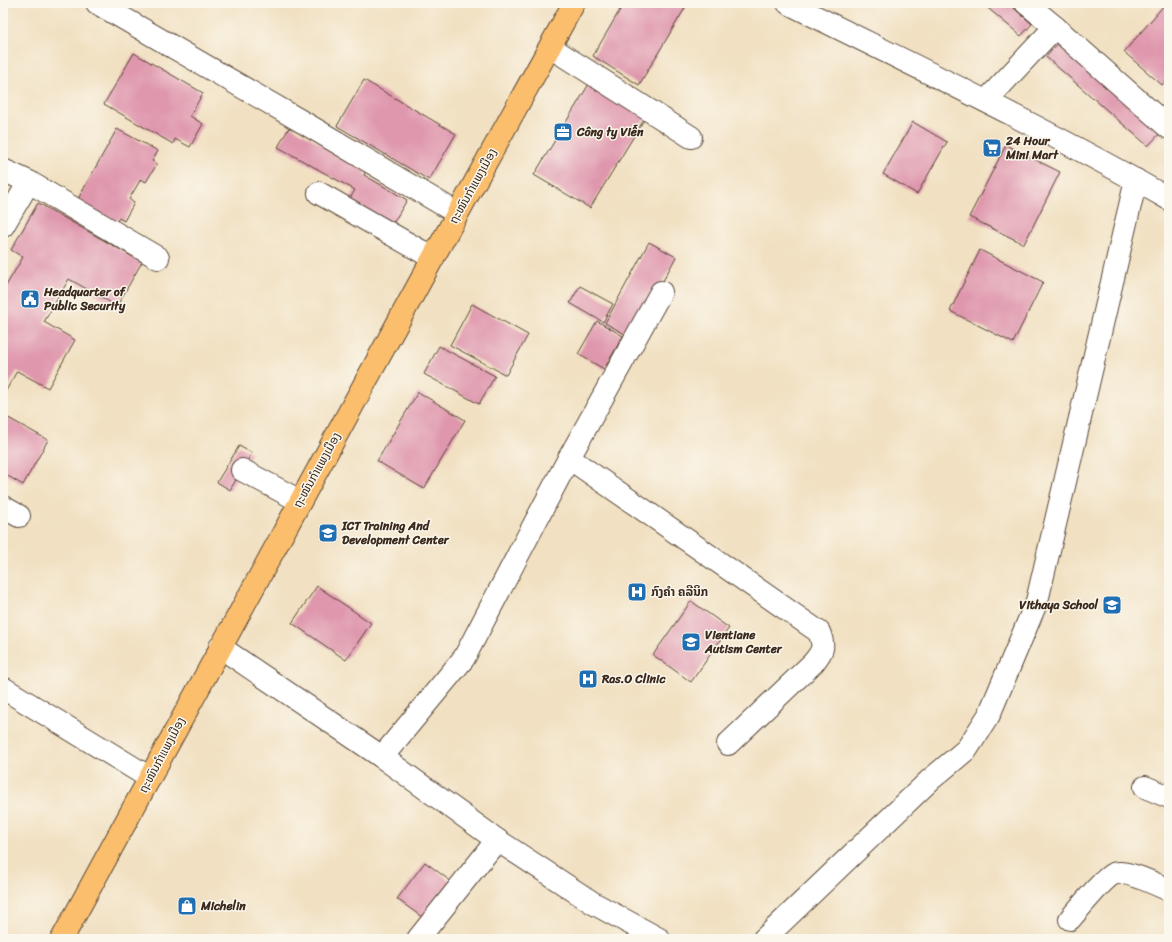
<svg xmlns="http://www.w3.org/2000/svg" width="1172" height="942" font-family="Sriracha,'Noto Sans Lao',sans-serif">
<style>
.building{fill:#df97ad}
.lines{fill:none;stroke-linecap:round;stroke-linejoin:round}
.minor-casing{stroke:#564536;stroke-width:24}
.major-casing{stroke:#564536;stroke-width:24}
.minor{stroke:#fff;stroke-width:22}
.major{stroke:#fabe6d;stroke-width:22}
.labels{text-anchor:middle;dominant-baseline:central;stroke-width:3;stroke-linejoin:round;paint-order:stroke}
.poi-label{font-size:12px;font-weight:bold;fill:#3b2a1e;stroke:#fbf7ec;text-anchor:start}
.street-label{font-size:12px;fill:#3b2a1e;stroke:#fbf7ec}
</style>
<rect width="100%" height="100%" fill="#fbf7ec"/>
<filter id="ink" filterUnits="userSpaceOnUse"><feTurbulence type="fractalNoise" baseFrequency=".025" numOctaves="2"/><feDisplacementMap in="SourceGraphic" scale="8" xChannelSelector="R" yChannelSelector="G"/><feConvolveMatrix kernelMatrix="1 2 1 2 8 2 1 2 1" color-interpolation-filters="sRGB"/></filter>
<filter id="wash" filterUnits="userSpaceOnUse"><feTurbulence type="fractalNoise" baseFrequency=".012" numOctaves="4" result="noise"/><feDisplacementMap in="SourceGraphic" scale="16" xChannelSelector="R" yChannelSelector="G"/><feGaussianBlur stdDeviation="0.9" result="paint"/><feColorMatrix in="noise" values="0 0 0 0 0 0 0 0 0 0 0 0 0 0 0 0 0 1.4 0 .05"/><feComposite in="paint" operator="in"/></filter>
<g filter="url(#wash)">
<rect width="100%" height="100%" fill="#f1e0c1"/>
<g id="blocks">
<g class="building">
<polygon points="624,3 688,3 639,85 593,56"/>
<polygon points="982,3 1008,3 1032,24 1021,36"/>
<polygon points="1166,3 1169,3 1169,77 1162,85 1124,52"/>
<polygon points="1059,42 1162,131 1148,146 1046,57"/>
<polygon points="134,53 203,93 190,116 203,124 190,147 175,139 173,144 104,104"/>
<polygon points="364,80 456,134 429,180 337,126"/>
<polygon points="589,84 645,118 590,208 534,175"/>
<polygon points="913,122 947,142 917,194 883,174"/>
<polygon points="290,126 366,170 364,175 407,200 392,225 349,200 355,190 278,147"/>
<polygon points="117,129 158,151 152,161 157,164 146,182 141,179 129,199 134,203 124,221 119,218 113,228 74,206"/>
<polygon points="1006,145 1060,172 1024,244 969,217"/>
<polygon points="38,203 142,262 117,306 69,279 44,322 75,340 48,388 17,371 3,396 3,291 23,257 11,250"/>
<polygon points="649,242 676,257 632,338 605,323"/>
<polygon points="980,250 1043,282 1013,343 950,311"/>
<polygon points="580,286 613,304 603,322 570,303"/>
<polygon points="472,304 528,335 506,375 450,345"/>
<polygon points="597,321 623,336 604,369 578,354"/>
<polygon points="439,346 495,376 479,404 424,374"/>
<polygon points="418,392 465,420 424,489 377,461"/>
<polygon points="3,415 48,440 23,485 3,473"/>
<polygon points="239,446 252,453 230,490 217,482"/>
<polygon points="317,586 371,623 346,660 292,623"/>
<polygon points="691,601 729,628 691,682 653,655"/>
<polygon points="425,862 453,883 426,920 397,899"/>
</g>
</g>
</g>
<g filter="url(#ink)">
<use href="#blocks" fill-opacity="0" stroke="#564536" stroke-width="1"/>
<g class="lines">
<g class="minor-casing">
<g id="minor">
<polyline points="97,3 306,124 457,213"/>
<path d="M788 3C916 67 1045 128 1169 199"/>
<polyline points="1026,3 1055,27"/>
<polyline points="550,47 691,137"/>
<polyline points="986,101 1055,27 1169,128"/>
<polyline points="3,170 29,182"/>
<polyline points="319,193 433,258"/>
<polyline points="3,226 29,182 158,258"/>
<path d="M569 458 819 632C825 647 823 651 813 663L728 744"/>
<polyline points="242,470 300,501"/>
<polyline points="3,507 19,516"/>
<polyline points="220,647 382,757 497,840 593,903 659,939"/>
<polyline points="3,688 150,778"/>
<polyline points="382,757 464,658 569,458 661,292"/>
<polyline points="1145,787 1169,797"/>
<path d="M1070 919C1078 910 1104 878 1113 874 1126 869 1157 885 1169 890"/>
<polyline points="418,939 497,840"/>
<polyline points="764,939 930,780 967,749 989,715 1037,601 1136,180"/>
</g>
</g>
<g class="major-casing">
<polyline id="major" points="62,939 433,258 574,3"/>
</g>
<use href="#minor" class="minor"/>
<use href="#major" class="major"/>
</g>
</g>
<defs>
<g id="office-square" transform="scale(1)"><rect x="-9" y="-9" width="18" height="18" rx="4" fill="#1f6fb2" stroke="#fbf7ec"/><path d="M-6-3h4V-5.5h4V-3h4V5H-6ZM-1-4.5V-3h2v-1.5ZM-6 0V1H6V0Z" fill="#fff"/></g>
<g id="supermarket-square" transform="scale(1)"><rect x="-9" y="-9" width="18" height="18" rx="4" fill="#1f6fb2" stroke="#fbf7ec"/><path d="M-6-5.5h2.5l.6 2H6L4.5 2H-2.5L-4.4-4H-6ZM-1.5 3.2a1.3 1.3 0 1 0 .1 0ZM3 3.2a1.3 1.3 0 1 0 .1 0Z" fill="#fff"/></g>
<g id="civic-square" transform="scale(1)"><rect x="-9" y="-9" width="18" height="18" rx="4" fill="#1f6fb2" stroke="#fbf7ec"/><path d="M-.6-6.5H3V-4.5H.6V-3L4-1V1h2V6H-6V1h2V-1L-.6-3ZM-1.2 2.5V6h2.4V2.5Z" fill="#fff"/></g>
<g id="school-square" transform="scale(1)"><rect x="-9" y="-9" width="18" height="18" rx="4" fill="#1f6fb2" stroke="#fbf7ec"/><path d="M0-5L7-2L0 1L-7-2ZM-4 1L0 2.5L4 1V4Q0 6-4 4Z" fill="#fff"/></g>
<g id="hospital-square" transform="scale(1)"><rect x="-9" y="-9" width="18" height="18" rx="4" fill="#1f6fb2" stroke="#fbf7ec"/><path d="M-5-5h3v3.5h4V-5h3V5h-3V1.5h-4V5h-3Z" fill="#fff"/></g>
<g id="shop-square" transform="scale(1)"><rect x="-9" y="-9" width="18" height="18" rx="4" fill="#1f6fb2" stroke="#fbf7ec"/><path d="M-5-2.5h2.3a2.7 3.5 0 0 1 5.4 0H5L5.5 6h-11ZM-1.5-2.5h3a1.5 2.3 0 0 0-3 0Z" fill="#fff"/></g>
</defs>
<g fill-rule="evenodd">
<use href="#office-square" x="563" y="132"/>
<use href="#supermarket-square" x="992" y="148"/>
<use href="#civic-square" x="30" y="299"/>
<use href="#school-square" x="328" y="533"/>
<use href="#hospital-square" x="637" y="592"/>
<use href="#school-square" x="1112" y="605"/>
<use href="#school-square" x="691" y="642"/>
<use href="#hospital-square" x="588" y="679"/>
<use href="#shop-square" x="187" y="906"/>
</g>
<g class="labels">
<g class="poi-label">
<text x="577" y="132">Công ty Viễn</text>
<text x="1006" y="141">24 Hour<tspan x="1006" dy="14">Mini Mart</tspan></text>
<text x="44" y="292">Headquarter of<tspan x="44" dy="14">Public Security</tspan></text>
<text x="342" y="526">ICT Training And<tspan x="342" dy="14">Development Center</tspan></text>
<text x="651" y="592">ກົງຄຳ ຄລີນິກ</text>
<text x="1098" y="605" text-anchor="end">Vithaya School</text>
<text x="705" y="635">Vientiane<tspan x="705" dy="14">Autism Center</tspan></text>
<text x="602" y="679">Ras.O Clinic</text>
<text x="201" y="906">Michelin</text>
</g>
<g class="street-label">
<text transform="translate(473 186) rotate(-61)">ຖະໜົນກຳແພງເມືອງ</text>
<text transform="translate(317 470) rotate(-61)">ຖະໜົນກຳແພງເມືອງ</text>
<text transform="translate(162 755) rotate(-62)">ຖະໜົນກຳແພງເມືອງ</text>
</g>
</g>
<rect width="1172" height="942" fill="none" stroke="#fbf7ec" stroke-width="16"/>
</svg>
